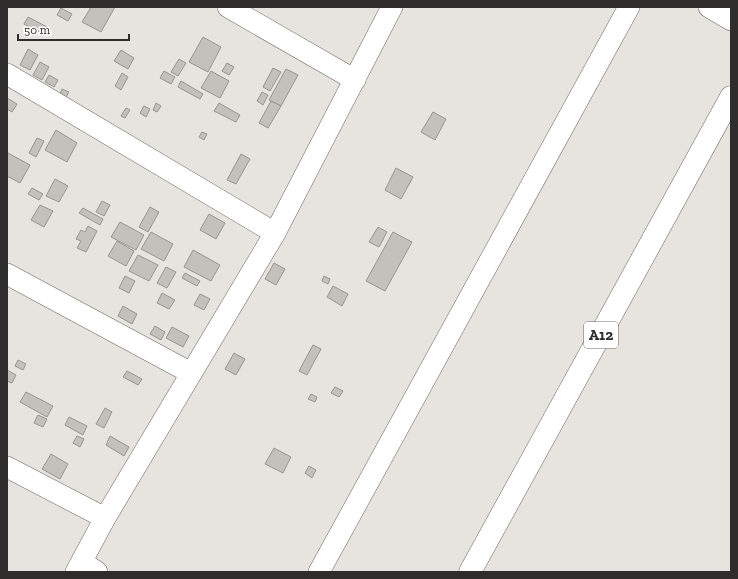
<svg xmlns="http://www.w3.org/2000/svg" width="738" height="579" font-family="'Zilla Slab',serif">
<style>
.building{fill:#c4c0bc;stroke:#989591}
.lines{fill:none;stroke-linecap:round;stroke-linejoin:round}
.minor-casing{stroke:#6e6b67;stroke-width:22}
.major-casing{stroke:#6e6b67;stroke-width:23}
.minor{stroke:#fff;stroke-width:21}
.major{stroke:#fff;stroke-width:22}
.labels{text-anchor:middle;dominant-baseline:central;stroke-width:4;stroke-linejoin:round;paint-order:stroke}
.shield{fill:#fff;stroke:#6d6c6b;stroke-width:1}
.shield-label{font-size:15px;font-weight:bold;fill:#2e2d2b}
</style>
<rect width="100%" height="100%" fill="#e7e4df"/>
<g class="building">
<polygon points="91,7 115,7 101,32 82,22"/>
<polygon points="61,8 72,14 68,21 57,15"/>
<polygon points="28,17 49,28 45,35 24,24"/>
<polygon points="203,37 221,47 208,72 189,62"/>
<polygon points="28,49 38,55 30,70 20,65"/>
<polygon points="121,50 134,58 128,69 114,61"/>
<polygon points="179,59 186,63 178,76 171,72"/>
<polygon points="40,62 49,67 42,80 33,75"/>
<polygon points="227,63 234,67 229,75 222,71"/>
<polygon points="273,68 281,72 270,91 263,87"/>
<polygon points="286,69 298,75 281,106 269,100"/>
<polygon points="164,71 175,77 171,84 160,78"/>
<polygon points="211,71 229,81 220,98 201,88"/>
<polygon points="122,73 128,77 121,90 115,86"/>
<polygon points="49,75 58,80 54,87 45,82"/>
<polygon points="181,81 203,94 200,99 178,87"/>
<polygon points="62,89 69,92 66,97 60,94"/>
<polygon points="262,92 268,95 263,105 257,101"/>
<polygon points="7,98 17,104 12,112 7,109"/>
<polygon points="271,101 281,106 268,128 259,123"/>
<polygon points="156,103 161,106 157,112 153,110"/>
<polygon points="219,103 240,115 236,122 214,111"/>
<polygon points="144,106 150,109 146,117 140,113"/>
<polygon points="126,108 130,110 125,118 121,116"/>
<polygon points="433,112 446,119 435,140 421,132"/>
<polygon points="56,130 77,143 67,162 45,150"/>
<polygon points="202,132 207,134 204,140 199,137"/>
<polygon points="37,138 44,141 36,157 29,153"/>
<polygon points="8,153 30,165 20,183 7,176 7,156"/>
<polygon points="241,154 250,159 236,184 227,180"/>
<polygon points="396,168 413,177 401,199 385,190"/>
<polygon points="55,179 68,186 59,202 46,196"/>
<polygon points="32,188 43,194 39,200 28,194"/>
<polygon points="102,201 110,205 104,216 96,212"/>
<polygon points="40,205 53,211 44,227 31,220"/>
<polygon points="150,207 159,212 148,232 139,227"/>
<polygon points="83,208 103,219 100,225 79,213"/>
<polygon points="209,214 225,223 216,239 200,230"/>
<polygon points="120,222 144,235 136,250 111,237"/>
<polygon points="88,226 97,231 86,252 77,248 81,241 76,239 81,230 85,232"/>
<polygon points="378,227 387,232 379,247 369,242"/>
<polygon points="151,232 173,244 164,261 141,249"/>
<polygon points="393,232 412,242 385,291 366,281"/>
<polygon points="117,241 134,251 126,266 108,256"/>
<polygon points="193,250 220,265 211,281 184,267"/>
<polygon points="138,255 158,265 149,281 129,271"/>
<polygon points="274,263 285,269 276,285 265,279"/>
<polygon points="166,267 176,272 167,288 157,283"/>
<polygon points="185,273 200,281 197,286 182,278"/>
<polygon points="125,276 135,281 129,293 119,288"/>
<polygon points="324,276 330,279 328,284 322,281"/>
<polygon points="333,286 348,294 342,306 327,297"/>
<polygon points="162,293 175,300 169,309 157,303"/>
<polygon points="200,294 210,299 204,310 194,305"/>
<polygon points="123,306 137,314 132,324 118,316"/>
<polygon points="155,326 165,332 161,340 150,334"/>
<polygon points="172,327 189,336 183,347 166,338"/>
<polygon points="313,345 321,349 307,375 299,371"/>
<polygon points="234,353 245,359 236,375 225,369"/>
<polygon points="18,360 26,364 23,370 15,366"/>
<polygon points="7,370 16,375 12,383 7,381"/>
<polygon points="127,371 142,379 138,385 123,377"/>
<polygon points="335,387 343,391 339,397 331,393"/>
<polygon points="26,392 53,406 47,417 20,402"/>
<polygon points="311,394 317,397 315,402 308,399"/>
<polygon points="105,408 112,412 104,428 96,424"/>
<polygon points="38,415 47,419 43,427 34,423"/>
<polygon points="69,417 87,426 83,435 65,425"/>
<polygon points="77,436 84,439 80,447 73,443"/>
<polygon points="110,436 129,447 124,456 106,445"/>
<polygon points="274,448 291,457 283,473 265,464"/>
<polygon points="51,454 68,464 60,479 42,469"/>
<polygon points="309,466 316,470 312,478 305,473"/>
</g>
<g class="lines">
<g class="minor-casing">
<g id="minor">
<polyline points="228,7 355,80"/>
<polyline points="709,7 731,20"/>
<polyline points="7,74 275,233"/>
<polyline points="7,274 191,373"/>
<polyline points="7,467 105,518"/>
<polyline points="82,562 97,572"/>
<polyline points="76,572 105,518 275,233 392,7"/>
<polyline points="319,572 629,7"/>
</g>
</g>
<g class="major-casing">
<polyline id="major" points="470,572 731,97"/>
</g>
<use href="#minor" class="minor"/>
<use href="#major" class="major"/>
</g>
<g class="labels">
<rect class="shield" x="584" y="322" width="34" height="26" rx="3"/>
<g class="shield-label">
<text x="601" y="335">A12</text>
</g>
</g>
<rect width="738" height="579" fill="none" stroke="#2e2d2b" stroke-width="16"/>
<path d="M18 34v6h111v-6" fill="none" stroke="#2e2d2b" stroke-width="2"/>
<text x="24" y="34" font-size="12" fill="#2e2d2b" stroke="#ffffff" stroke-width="3" paint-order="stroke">50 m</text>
</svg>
